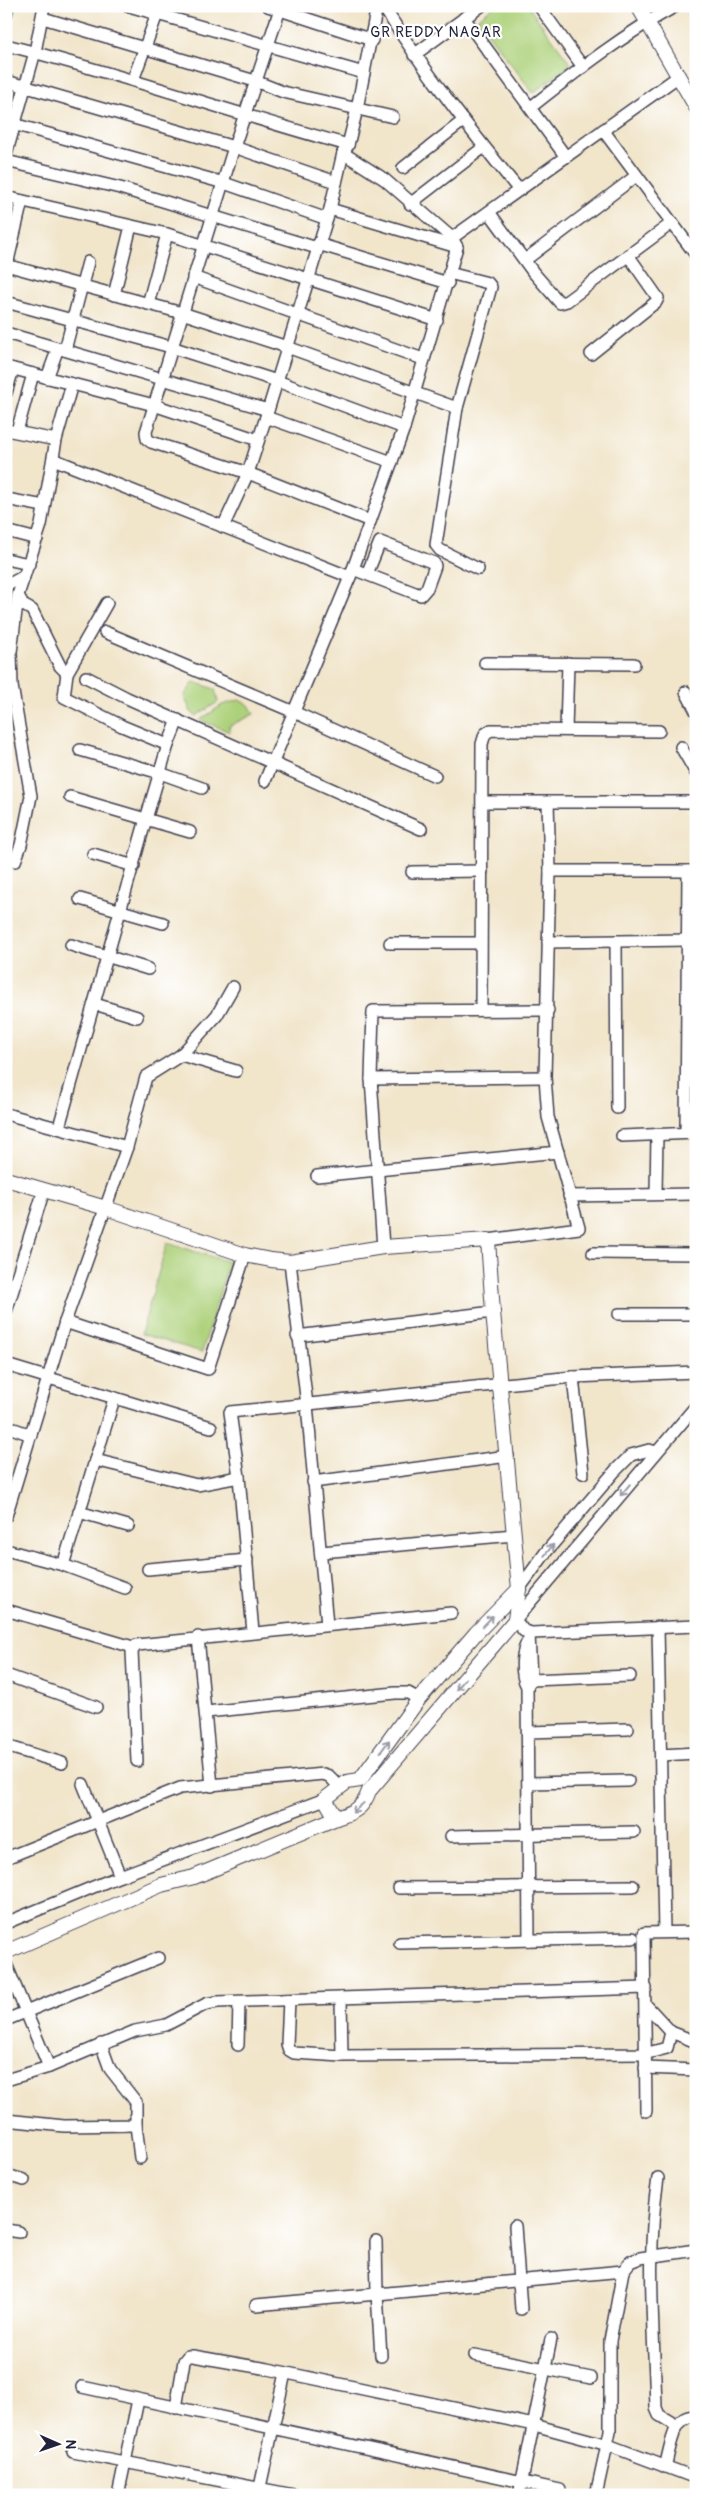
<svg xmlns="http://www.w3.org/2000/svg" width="702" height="2501" font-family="Pangolin,sans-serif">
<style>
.green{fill:#add17a;stroke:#687a5a}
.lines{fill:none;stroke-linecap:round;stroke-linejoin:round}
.minor-casing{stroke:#413f50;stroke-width:14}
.tertiary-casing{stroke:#413f50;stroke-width:16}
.minor{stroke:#fff;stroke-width:11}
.tertiary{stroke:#fff;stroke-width:14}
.oneway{stroke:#9c9ca7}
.labels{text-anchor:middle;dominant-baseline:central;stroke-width:4.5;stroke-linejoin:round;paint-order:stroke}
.neighbourhood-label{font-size:15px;letter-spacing:1px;fill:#22223b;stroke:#fff}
</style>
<rect width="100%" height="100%" fill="#fff"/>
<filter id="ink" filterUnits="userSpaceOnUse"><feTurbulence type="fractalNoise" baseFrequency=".02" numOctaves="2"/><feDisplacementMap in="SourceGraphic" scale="10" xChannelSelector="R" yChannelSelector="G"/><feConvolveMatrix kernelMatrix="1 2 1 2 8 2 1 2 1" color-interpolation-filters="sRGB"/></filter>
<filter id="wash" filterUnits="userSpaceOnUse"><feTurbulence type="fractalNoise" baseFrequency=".0096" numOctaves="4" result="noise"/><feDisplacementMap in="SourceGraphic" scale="20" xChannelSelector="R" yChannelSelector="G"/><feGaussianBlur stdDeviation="1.12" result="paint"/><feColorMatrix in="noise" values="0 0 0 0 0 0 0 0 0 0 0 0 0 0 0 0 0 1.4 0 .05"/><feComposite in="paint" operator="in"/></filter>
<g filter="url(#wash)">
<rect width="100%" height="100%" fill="#f1e5ca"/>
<g class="green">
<polygon points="494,6 528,6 571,64 533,93 477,19"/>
<polygon points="194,682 215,689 218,702 196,716 191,712 184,696"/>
<polygon points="239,700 249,705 254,714 229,726 230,732 200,720 222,705"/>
<polygon points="167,1243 229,1262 202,1352 141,1334"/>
</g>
</g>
<g filter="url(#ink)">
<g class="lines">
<g class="minor-casing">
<g id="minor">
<polyline points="129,6 364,73"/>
<polyline points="268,6 372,40"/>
<polyline points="281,6 234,147 146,432 147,439 151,442 248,473 370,521"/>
<path d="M383 6C424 71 471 131 519 190"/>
<polyline points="539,6 583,67"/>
<polyline points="6,15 8,6"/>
<polyline points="43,18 255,81 283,92 393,117"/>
<polyline points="464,18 566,157"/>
<path d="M6 45C122 74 234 114 348 145"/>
<polyline points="414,55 481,6"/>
<polyline points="133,80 160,6"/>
<polyline points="6,81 234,147 336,182"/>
<path d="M531 107C577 71 624 34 676 6"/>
<polyline points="6,122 224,183 327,219"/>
<polyline points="603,130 696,255"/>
<polyline points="6,155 35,52 44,6"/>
<polyline points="6,161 120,188 317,248"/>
<polyline points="403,168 463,121"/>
<polyline points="6,197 167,234 437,320"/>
<polyline points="410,204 484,147"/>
<polyline points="330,209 457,247"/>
<polyline points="489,212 533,272 560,303 567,301 672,223"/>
<polyline points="452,238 679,76"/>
<polyline points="318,244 448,283"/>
<polyline points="525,260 636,176"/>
<polyline points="6,265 182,313 287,347 457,408"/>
<polyline points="7,265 22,201"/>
<polyline points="449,273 488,283 491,287 457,408 436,545 440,550 478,569"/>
<polyline points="193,277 423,359"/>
<polyline points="114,295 131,226"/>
<polyline points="6,302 171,347 277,381 404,428"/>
<polyline points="148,304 167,234"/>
<polyline points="6,333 268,410"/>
<polyline points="65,350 88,262"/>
<polyline points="591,354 656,302 658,298 628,255"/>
<polyline points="6,367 154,405 258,440"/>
<polyline points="47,378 58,348"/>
<polyline points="6,393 13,369"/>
<polyline points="266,417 392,462"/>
<polyline points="6,430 56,440"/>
<polyline points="17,431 33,374"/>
<polyline points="53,459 350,577"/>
<polyline points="6,499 44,506"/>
<polyline points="223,527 248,473 266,417 330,209 343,153 348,145 357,109 377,6"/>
<polyline points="6,531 37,539"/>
<polyline points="6,559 29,564"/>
<polyline points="353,569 415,593 421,595 427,588 435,566 434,563 380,542 367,574"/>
<polyline points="6,586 24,576"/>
<polyline points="18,595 23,605 32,610 60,666 67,673"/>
<polyline points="107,603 67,673 64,697 122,726 168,745"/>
<polyline points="105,632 294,712 435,776"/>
<polyline points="485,663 634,664"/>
<polyline points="86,677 127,698 421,829"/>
<polyline points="686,692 696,711"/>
<polyline points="566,730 568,663"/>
<polyline points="681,747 696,773"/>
<polyline points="80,750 160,773 202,788"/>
<polyline points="265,781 350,577 404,428 457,247 452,238 384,179 343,153"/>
<polyline points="70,797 190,832"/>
<polyline points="483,802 696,802"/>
<polyline points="93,854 134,866"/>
<polyline points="15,861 21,845 31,796 12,686 11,652 18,595 41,525 56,440 72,384"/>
<polyline points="550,871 694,871"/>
<polyline points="412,872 482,871"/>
<polyline points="80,899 163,923"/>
<polyline points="616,941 617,1108"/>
<polyline points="548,942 689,940"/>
<polyline points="390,943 480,943"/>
<polyline points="71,945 148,969"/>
<polyline points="95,1004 137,1017"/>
<polyline points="481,1009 482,744 485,734 491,730 659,731"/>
<polyline points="181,1055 236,1071"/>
<polyline points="371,1079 545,1077"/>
<polyline points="6,1114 127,1147"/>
<polyline points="59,1127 146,819 168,745 178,720"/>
<polyline points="686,1132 688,871"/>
<polyline points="622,1136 696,1133"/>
<polyline points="317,1176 558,1152"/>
<polyline points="656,1194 657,1134"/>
<polyline points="569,1196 696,1194"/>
<polyline points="488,1240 579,1228 548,1117 545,1077 550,871 548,802"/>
<polyline points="383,1247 371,1079 373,1011 548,1010"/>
<polyline points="593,1253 696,1254"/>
<polyline points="290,1262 307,1405 327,1625"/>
<polyline points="6,1312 44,1190"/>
<polyline points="619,1314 696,1314"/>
<polyline points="65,1322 208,1369 245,1255"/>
<polyline points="297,1336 493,1312"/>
<polyline points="6,1365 211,1427"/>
<polyline points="573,1377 583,1473"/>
<polyline points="696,1406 515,1620 524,1631 532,1633 696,1626"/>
<polyline points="6,1426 31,1435"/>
<polyline points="95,1460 197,1485 239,1477"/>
<polyline points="313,1482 508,1456"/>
<polyline points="79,1512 128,1526"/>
<polyline points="6,1516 65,1322 127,1147 146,1077 181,1055 217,1015 233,987"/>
<polyline points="6,1550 63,1565 125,1588"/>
<polyline points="321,1552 514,1535"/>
<polyline points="63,1565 114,1399"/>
<polyline points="148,1569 247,1560"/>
<polyline points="519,1589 546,1552 615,1471 631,1455 649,1450 656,1452"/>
<polyline points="6,1610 133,1647"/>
<polyline points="658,1627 664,1932"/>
<polyline points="253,1632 239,1477 230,1412 573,1377 696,1372"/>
<polyline points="198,1637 212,1786"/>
<path d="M529 1640C521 1649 520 1676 527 1686L531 1680 529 1633"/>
<polyline points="6,1675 96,1707"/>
<polyline points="531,1680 630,1676"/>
<polyline points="527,1686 529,1940"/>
<polyline points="206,1712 395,1693 408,1693 419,1699"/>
<polyline points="528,1732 628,1729"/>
<polyline points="6,1746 62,1763"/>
<polyline points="661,1755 696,1753"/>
<polyline points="137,1761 132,1651 137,1645 451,1613"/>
<polyline points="528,1783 628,1781"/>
<polyline points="83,1784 120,1876"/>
<polyline points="451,1836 634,1832"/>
<polyline points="6,1858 180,1788 323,1774 329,1776 340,1787"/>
<polyline points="399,1888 633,1886"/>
<polyline points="6,1923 120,1876 325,1799"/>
<polyline points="400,1943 633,1938"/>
<polyline points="6,1964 49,2067"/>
<polyline points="341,1998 342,2056"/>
<polyline points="289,2000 287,2044 289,2050 294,2053 342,2056 644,2054 667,2048 671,2032"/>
<polyline points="646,2005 671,2032 696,2042"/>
<polyline points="6,2020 158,1958"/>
<polyline points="238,2045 239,2002"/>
<polyline points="645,2068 696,2070"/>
<polyline points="6,2080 49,2067 135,2031 166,2025 206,2004 217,2002 646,1988"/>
<polyline points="646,2111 644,1933 696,1932"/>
<polyline points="6,2120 64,2126 136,2125 136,2102 110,2069 101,2044"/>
<polyline points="136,2125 140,2158"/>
<polyline points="6,2175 24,2180"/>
<path d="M658 2178C646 2254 654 2332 656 2408L659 2415 677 2426"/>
<polyline points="515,2226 521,2309"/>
<polyline points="6,2230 19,2232"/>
<polyline points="256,2305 377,2294 376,2241"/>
<polyline points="475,2355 591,2378"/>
<polyline points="381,2356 377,2294 623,2271"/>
<polyline points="82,2387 560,2490"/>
<polyline points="176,2408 184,2361 188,2356 193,2356 268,2369 534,2425 608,2445 696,2478"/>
<polyline points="73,2452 294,2495"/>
<path d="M665 2467C670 2451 673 2412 696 2417"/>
<polyline points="260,2487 285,2373"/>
<polyline points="118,2495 138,2400"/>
<polyline points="519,2495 551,2339"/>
<polyline points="596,2495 610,2431 610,2341 623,2271 630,2262 640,2258 696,2250"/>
</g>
</g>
<g class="tertiary-casing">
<g id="tertiary">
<polyline points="638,6 696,107"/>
<path d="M6 1179 106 1208 245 1255 271 1260 290 1262 383 1247 488 1240 493 1312 519 1589 515 1620 369 1791C363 1809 353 1813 336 1818L194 1877 161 1885 6 1952"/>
<polyline points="336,1818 325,1799 347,1782 360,1780 419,1699 476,1633 519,1589"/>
</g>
</g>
<use href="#minor" class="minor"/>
<use href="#tertiary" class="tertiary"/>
</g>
<defs><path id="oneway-shaft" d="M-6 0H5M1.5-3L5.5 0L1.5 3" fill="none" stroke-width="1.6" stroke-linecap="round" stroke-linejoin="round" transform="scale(1.25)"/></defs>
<g class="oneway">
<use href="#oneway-shaft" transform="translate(625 1490) rotate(130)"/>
<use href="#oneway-shaft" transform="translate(549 1550) rotate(-51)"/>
<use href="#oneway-shaft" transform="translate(488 1621) rotate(-46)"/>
<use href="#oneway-shaft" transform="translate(461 1684) rotate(130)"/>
<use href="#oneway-shaft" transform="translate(385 1746) rotate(-54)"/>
<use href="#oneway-shaft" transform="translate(358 1808) rotate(139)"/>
</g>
</g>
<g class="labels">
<g class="neighbourhood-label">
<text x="436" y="32">GR REDDY NAGAR</text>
</g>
</g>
<rect width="702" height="2501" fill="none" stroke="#fff" stroke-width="25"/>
<g transform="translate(58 2444) rotate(92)" stroke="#ffffff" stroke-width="4" paint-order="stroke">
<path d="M0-4L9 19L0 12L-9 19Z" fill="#22223b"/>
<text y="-8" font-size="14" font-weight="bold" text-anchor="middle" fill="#22223b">N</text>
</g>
</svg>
